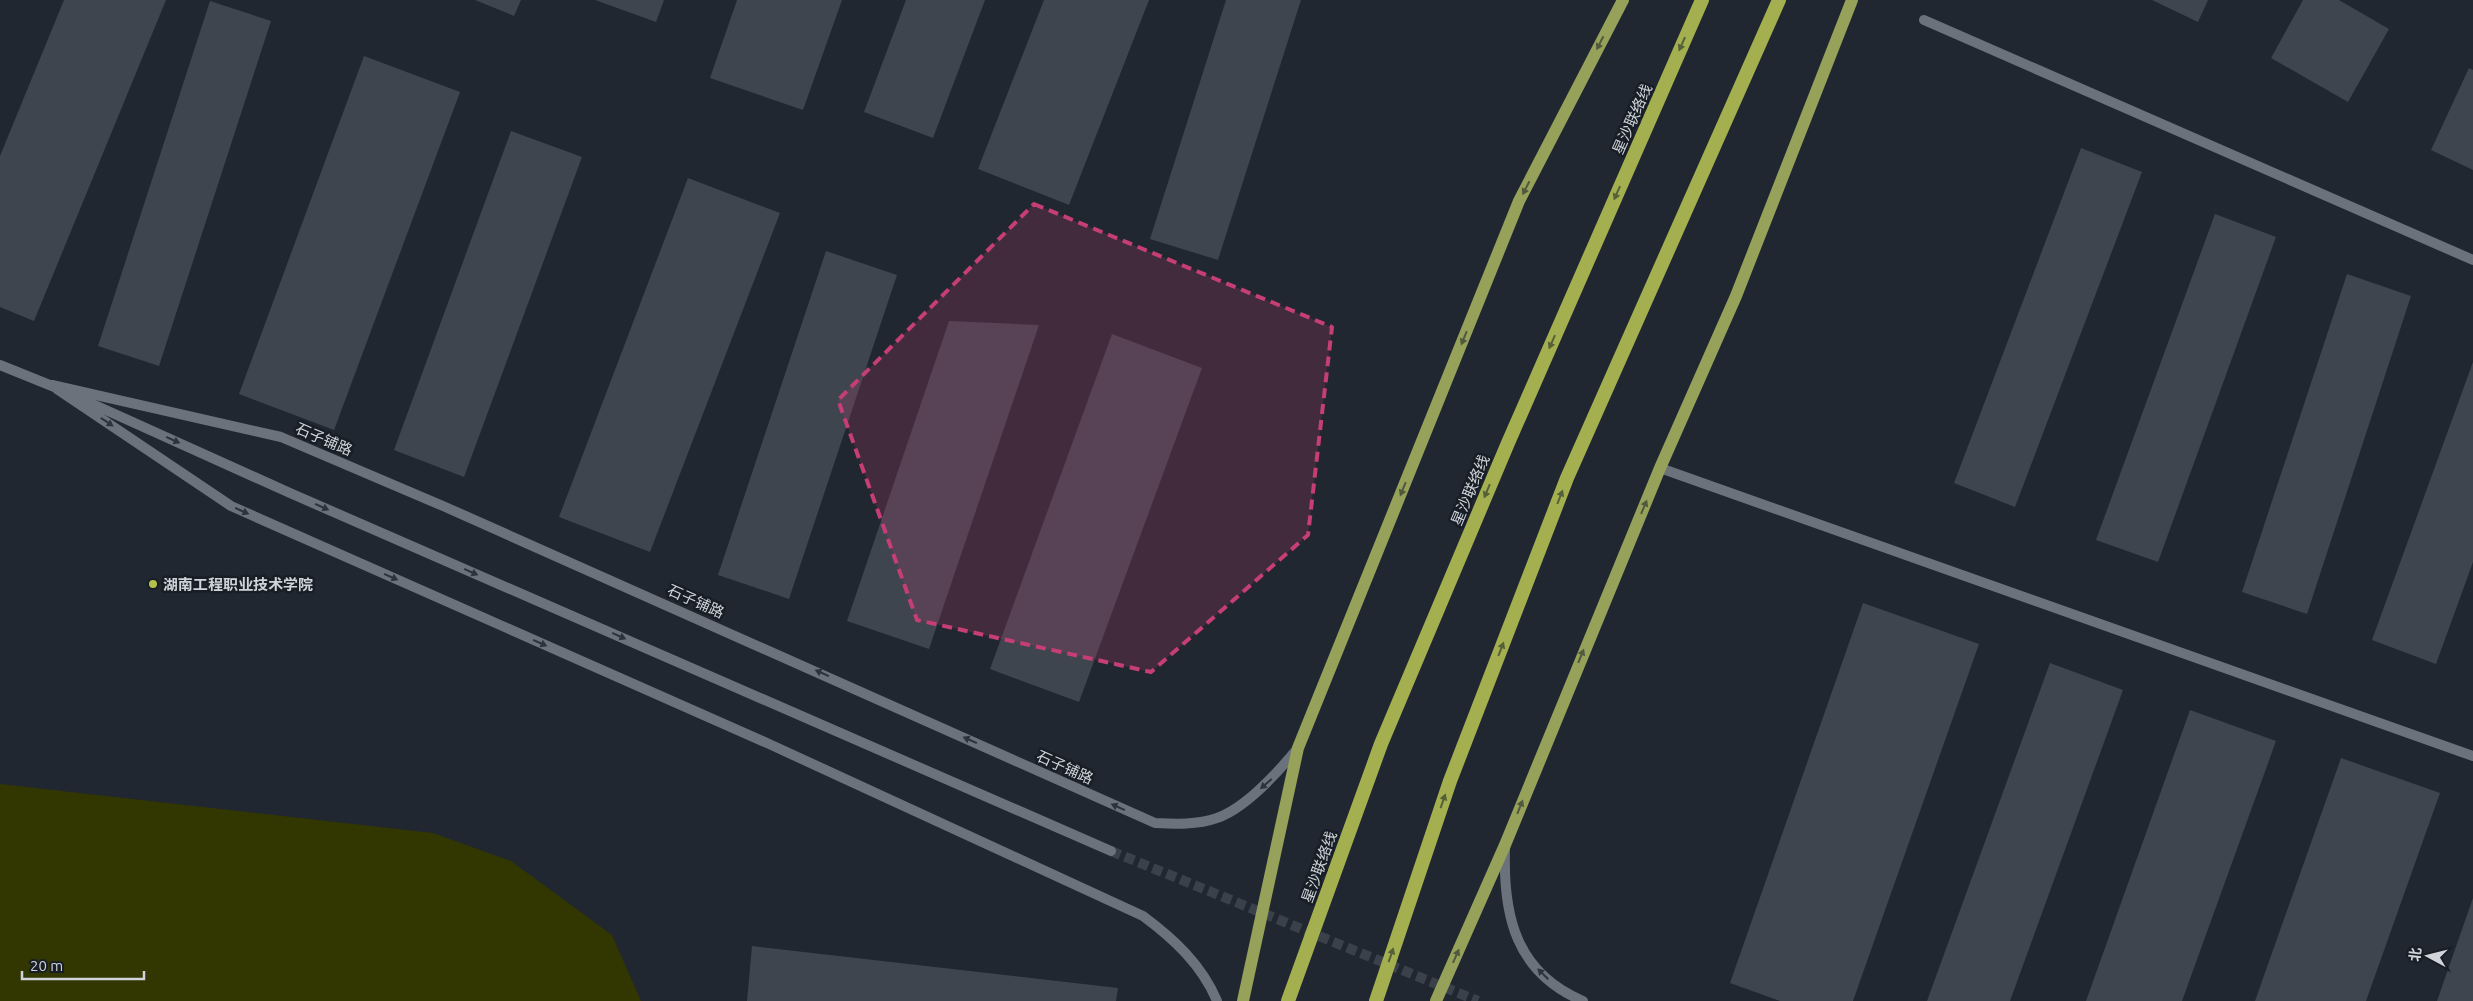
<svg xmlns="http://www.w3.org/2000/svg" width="2473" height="1001" font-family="Ubuntu,'Noto Sans SC',sans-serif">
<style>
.green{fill:#323601}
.building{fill:#3e454f}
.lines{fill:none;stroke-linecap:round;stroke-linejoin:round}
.minor-tunnel{stroke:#3b414a;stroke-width:10;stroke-dasharray:10 5;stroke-linecap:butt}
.minor{stroke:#6b727c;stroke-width:10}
.primary{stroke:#96a15a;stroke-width:12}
.trunk{stroke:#a4b04f;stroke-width:14}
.oneway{fill:#50593d}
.oneway2{fill:#566038}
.oneway3{fill:#2c333c}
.marked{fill:#c53e74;fill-opacity:0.2;stroke:#c53e74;stroke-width:4;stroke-dasharray:10 6;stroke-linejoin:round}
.poi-dot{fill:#b5c249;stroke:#171e26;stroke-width:2}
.labels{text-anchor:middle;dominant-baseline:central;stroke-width:5;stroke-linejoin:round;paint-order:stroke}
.street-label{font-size:15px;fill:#d0d4da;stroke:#171e26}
.poi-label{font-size:15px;font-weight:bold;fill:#d0d4da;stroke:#171e26;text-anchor:start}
</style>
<rect width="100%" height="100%" fill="#212730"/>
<polygon class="green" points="0,784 433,833 511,861 612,935 641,1001 0,1001"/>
<g class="building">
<polygon points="64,0 166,0 34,321 0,307 0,156"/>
<polygon points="475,0 521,0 514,16"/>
<polygon points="595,0 664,0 656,22"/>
<polygon points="737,0 842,0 803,110 710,78"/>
<polygon points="906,0 985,0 933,138 864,112"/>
<polygon points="1044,0 1149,0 1069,205 978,169"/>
<polygon points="1226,0 1301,0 1218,260 1150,239"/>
<polygon points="2152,0 2208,0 2198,22"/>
<polygon points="2303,0 2339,0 2389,29 2348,102 2271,58"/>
<polygon points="210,1 271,21 159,366 98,346"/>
<polygon points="364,56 460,92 334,430 239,394"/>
<polygon points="2469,68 2473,70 2473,170 2431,150"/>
<polygon points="511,131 582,157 464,477 394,450"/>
<polygon points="2081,148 2142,172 2015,507 1954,483"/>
<polygon points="688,178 780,213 650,552 559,517"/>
<polygon points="2215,214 2276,237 2158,562 2096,540"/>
<polygon points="826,251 897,275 789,599 718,575"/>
<polygon points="2347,274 2411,296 2307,614 2242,592"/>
<polygon points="949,321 1039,325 929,649 847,621"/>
<polygon points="1112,334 1202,368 1079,702 990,669"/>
<polygon points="2473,362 2473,562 2436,664 2372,640"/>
<polygon points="1863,603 1979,644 1853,1001 1780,1001 1730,983"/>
<polygon points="2050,663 2123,690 2010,1001 1927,1001"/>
<polygon points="2190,710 2276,741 2182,1001 2086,1001"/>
<polygon points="2341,758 2440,793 2366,1001 2255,1001"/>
<polygon points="2473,898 2473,1001 2437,1001"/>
<polygon points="752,946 1118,988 1116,1001 747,1001"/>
</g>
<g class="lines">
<polyline class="minor-tunnel" points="1111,851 1478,1001"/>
<g class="minor">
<polyline points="1924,20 2473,260"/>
<polyline points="0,365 57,388"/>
<path d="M52 385 281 437 443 506 1155 823C1176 824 1197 825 1217 818 1246 808 1279 771 1298 748"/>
<path d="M57 389 231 506 767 743 1143 916C1174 939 1202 965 1217 1001"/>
<polyline points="77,397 290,493 1111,851"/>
<polyline points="1660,468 2473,756"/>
<path d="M1505 850C1503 916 1516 973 1583 1001"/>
</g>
<g class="primary">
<polyline points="1243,1001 1298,748 1519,201 1623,0"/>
<polyline points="1436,1001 1505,845 1660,468 1736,296 1852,0"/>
</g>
<g class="trunk">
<polyline points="1288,1001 1381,744 1508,443 1702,0"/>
<polyline points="1376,1001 1450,781 1567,478 1779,0"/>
</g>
</g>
<defs><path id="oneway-solid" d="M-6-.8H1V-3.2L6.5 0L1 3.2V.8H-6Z" transform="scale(1.25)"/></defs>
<g class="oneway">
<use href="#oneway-solid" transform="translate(1600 43) rotate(117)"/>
<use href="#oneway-solid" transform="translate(1526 188) rotate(117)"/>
<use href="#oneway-solid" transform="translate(1464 338) rotate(112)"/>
<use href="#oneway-solid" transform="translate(1403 489) rotate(112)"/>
<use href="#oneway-solid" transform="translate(1644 507) rotate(-67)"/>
<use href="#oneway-solid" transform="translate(1581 656) rotate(-68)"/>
<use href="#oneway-solid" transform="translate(1520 807) rotate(-68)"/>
<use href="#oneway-solid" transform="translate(1456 956) rotate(-66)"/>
</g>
<g class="oneway2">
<use href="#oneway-solid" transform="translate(1682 44) rotate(114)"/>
<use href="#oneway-solid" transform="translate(1617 193) rotate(114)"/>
<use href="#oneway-solid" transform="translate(1552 342) rotate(114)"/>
<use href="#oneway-solid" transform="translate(1487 491) rotate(113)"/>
<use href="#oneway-solid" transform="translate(1560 497) rotate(-69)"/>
<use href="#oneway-solid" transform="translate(1501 649) rotate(-69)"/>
<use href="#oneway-solid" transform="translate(1443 801) rotate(-71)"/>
<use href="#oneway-solid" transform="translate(1391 955) rotate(-71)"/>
</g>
<g class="oneway3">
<use href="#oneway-solid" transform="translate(107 422) rotate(34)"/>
<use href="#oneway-solid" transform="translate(173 440) rotate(24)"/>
<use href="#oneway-solid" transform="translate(322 507) rotate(24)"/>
<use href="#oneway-solid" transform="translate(242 511) rotate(24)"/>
<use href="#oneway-solid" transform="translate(471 572) rotate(24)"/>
<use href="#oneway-solid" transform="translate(391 577) rotate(24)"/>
<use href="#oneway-solid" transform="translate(619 636) rotate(24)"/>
<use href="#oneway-solid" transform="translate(540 643) rotate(24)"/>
<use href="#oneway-solid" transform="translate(822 673) rotate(-156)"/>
<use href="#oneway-solid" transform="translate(970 740) rotate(-156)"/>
<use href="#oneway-solid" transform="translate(1266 784) rotate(139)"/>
<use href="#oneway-solid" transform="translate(1118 807) rotate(-156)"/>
<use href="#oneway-solid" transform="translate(1543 974) rotate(-135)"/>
</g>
<path class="marked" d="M1034 204 1332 327 1308 535 1151 672 917 620 838 400Z"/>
<circle class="poi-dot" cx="153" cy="584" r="5"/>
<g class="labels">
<g class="street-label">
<text transform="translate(1632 119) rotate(-66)">星沙联络线</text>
<text transform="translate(324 439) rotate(23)">石子铺路</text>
<text transform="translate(1470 490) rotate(-67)">星沙联络线</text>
<text transform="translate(696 601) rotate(24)">石子铺路</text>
<text transform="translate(1065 767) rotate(24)">石子铺路</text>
<text transform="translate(1319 867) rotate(-70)">星沙联络线</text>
</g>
<g class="poi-label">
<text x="163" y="584">湖南工程职业技术学院</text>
</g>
</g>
<g transform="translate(2428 956) rotate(277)" stroke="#171e26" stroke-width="4" paint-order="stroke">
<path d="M0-4L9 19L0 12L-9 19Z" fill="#d0d4da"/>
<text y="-8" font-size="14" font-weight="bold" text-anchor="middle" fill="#d0d4da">北</text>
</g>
<path d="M22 971v8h122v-8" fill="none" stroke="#d0d4da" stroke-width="2.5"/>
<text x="30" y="971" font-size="15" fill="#d0d4da" stroke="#171e26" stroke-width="4" paint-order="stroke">20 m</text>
</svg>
